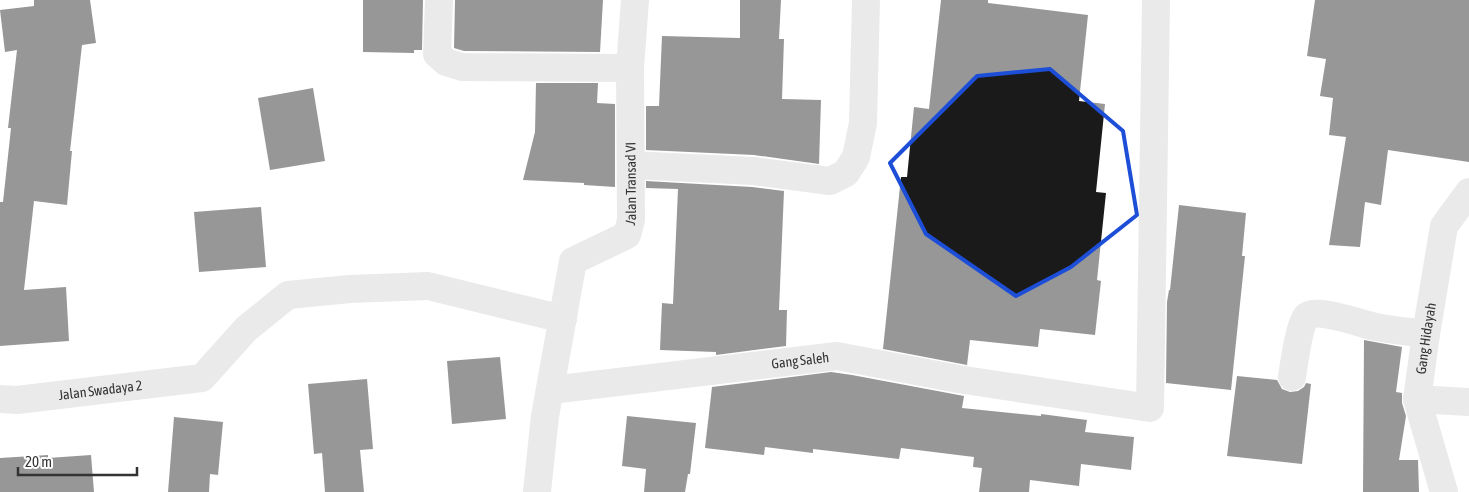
<svg xmlns="http://www.w3.org/2000/svg" width="1469" height="492" font-family="'Asap Condensed',sans-serif">
<style>
.building{fill:#1a1a1a}
.lines{fill:none;stroke-linecap:round;stroke-linejoin:round}
.minor{stroke:#d0d0d0;stroke-width:28}
.marked{fill:none;stroke:#1d4ed8;stroke-width:4;stroke-linejoin:round}
.labels{text-anchor:middle;dominant-baseline:central;stroke-width:5;stroke-linejoin:round;paint-order:stroke}
.street-label{font-size:14px;fill:#333;stroke:#fff}
</style>
<rect width="100%" height="100%" fill="#fff"/>
<g class="building">
<polygon points="34,0 90,0 96,43 82,45 70,151 72,151 67,205 34,201 24,290 66,287 69,341 0,346 0,202 3,202 11,128 8,128 17,50 5,52 0,10 34,6"/>
<polygon points="363,0 423,0 422,50 414,50 414,53 363,52"/>
<polygon points="455,0 603,0 600,52 464,51 454,48"/>
<polygon points="740,0 781,0 779,39 784,39 782,99 821,100 819,164 754,155 646,150 646,106 659,106 662,36 740,38"/>
<polygon points="941,0 988,0 988,3 1088,15 1079,101 1105,104 1096,192 1106,193 1097,280 1101,281 1095,335 1040,329 1038,347 970,340 967,365 883,349 901,177 907,177 914,107 929,109"/>
<polygon points="1315,0 1469,0 1469,162 1388,150 1381,205 1365,202 1360,247 1329,245 1346,137 1329,135 1333,98 1320,96 1326,59 1307,56"/>
<polygon points="536,83 598,83 597,103 615,104 615,187 584,185 584,183 523,180 535,132"/>
<polygon points="313,88 325,161 270,170 258,98"/>
<polygon points="646,181 752,187 784,191 779,310 787,310 786,346 716,355 716,352 660,350 662,303 673,304 678,189 646,188"/>
<polygon points="1179,205 1246,213 1242,256 1245,256 1231,390 1166,383 1167,302 1169,290 1170,290"/>
<polygon points="261,207 266,267 199,272 194,212"/>
<polygon points="1364,340 1402,347 1396,392 1402,393 1402,403 1406,416 1399,460 1418,460 1419,492 1363,492"/>
<polygon points="500,357 506,419 452,424 447,361"/>
<polygon points="831,372 852,375 964,396 962,408 1041,416 1041,414 1087,420 1085,432 1134,437 1131,470 1081,464 1079,486 1030,480 1029,492 979,492 982,468 973,467 974,457 901,448 899,459 813,449 813,453 765,447 764,455 705,448 712,387"/>
<polygon points="1237,376 1277,380 1282,389 1290,392 1298,391 1304,387 1306,383 1311,384 1302,464 1227,456"/>
<polygon points="367,379 373,449 360,450 364,492 325,492 322,453 314,454 308,384"/>
<polygon points="627,416 696,423 690,474 688,474 685,492 644,492 646,469 622,466"/>
<polygon points="174,417 223,422 218,475 210,474 209,492 168,492"/>
<polygon points="48,455 48,458 91,455 94,492 0,492 0,458"/>
</g>
<g class="lines">
<g class="minor">
<polyline points="439,0 437,54 446,62 462,67 630,68"/>
<polyline points="631,165 753,171 830,181 846,173 856,157 863,123 866,0"/>
<path d="M1292 377C1294 364 1299 326 1306 317 1314 306 1364 325 1376 327 1393 330 1409 332 1426 334"/>
<path id="s1" d="M551 390 837 356 958 379 1150 408 1156 0"/>
<path id="s2" d="M0 399 17 400 202 378 246 329 288 295 350 289 428 286 563 319"/>
<polyline points="1417,399 1469,402"/>
<path id="s3" d="M537 492 545 416 573 261 627 235 631 220 630 68 635 0"/>
<path id="s4" d="M1444 492 1417 399 1426 334 1444 226 1469 192"/>
</g>
</g>
<path d="M0 0H1469V492H0ZM1050 69 1123 131 1137 215 1071 267 1016 296 926 234 890 163 977 76Z" fill="#fff" fill-opacity=".55" fill-rule="evenodd"/>
<path class="marked" d="M1050 69 1123 131 1137 215 1071 267 1016 296 926 234 890 163 977 76Z"/>
<g class="labels">
<g class="street-label">
<text stroke="none"><textPath href="#s3" startOffset="346">Jalan Transad VI</textPath></text>
<text stroke="none"><textPath href="#s4" startOffset="158">Gang Hidayah</textPath></text>
<text stroke="none"><textPath href="#s1" startOffset="251">Gang Saleh</textPath></text>
<text stroke="none"><textPath href="#s2" startOffset="101">Jalan Swadaya 2</textPath></text>
</g>
</g>
<path d="M18 467v8h119v-8" fill="none" stroke="#333333" stroke-width="2.5"/>
<text x="25" y="467" font-size="15" fill="#333333" stroke="#ffffff" stroke-width="4" paint-order="stroke">20 m</text>
</svg>
